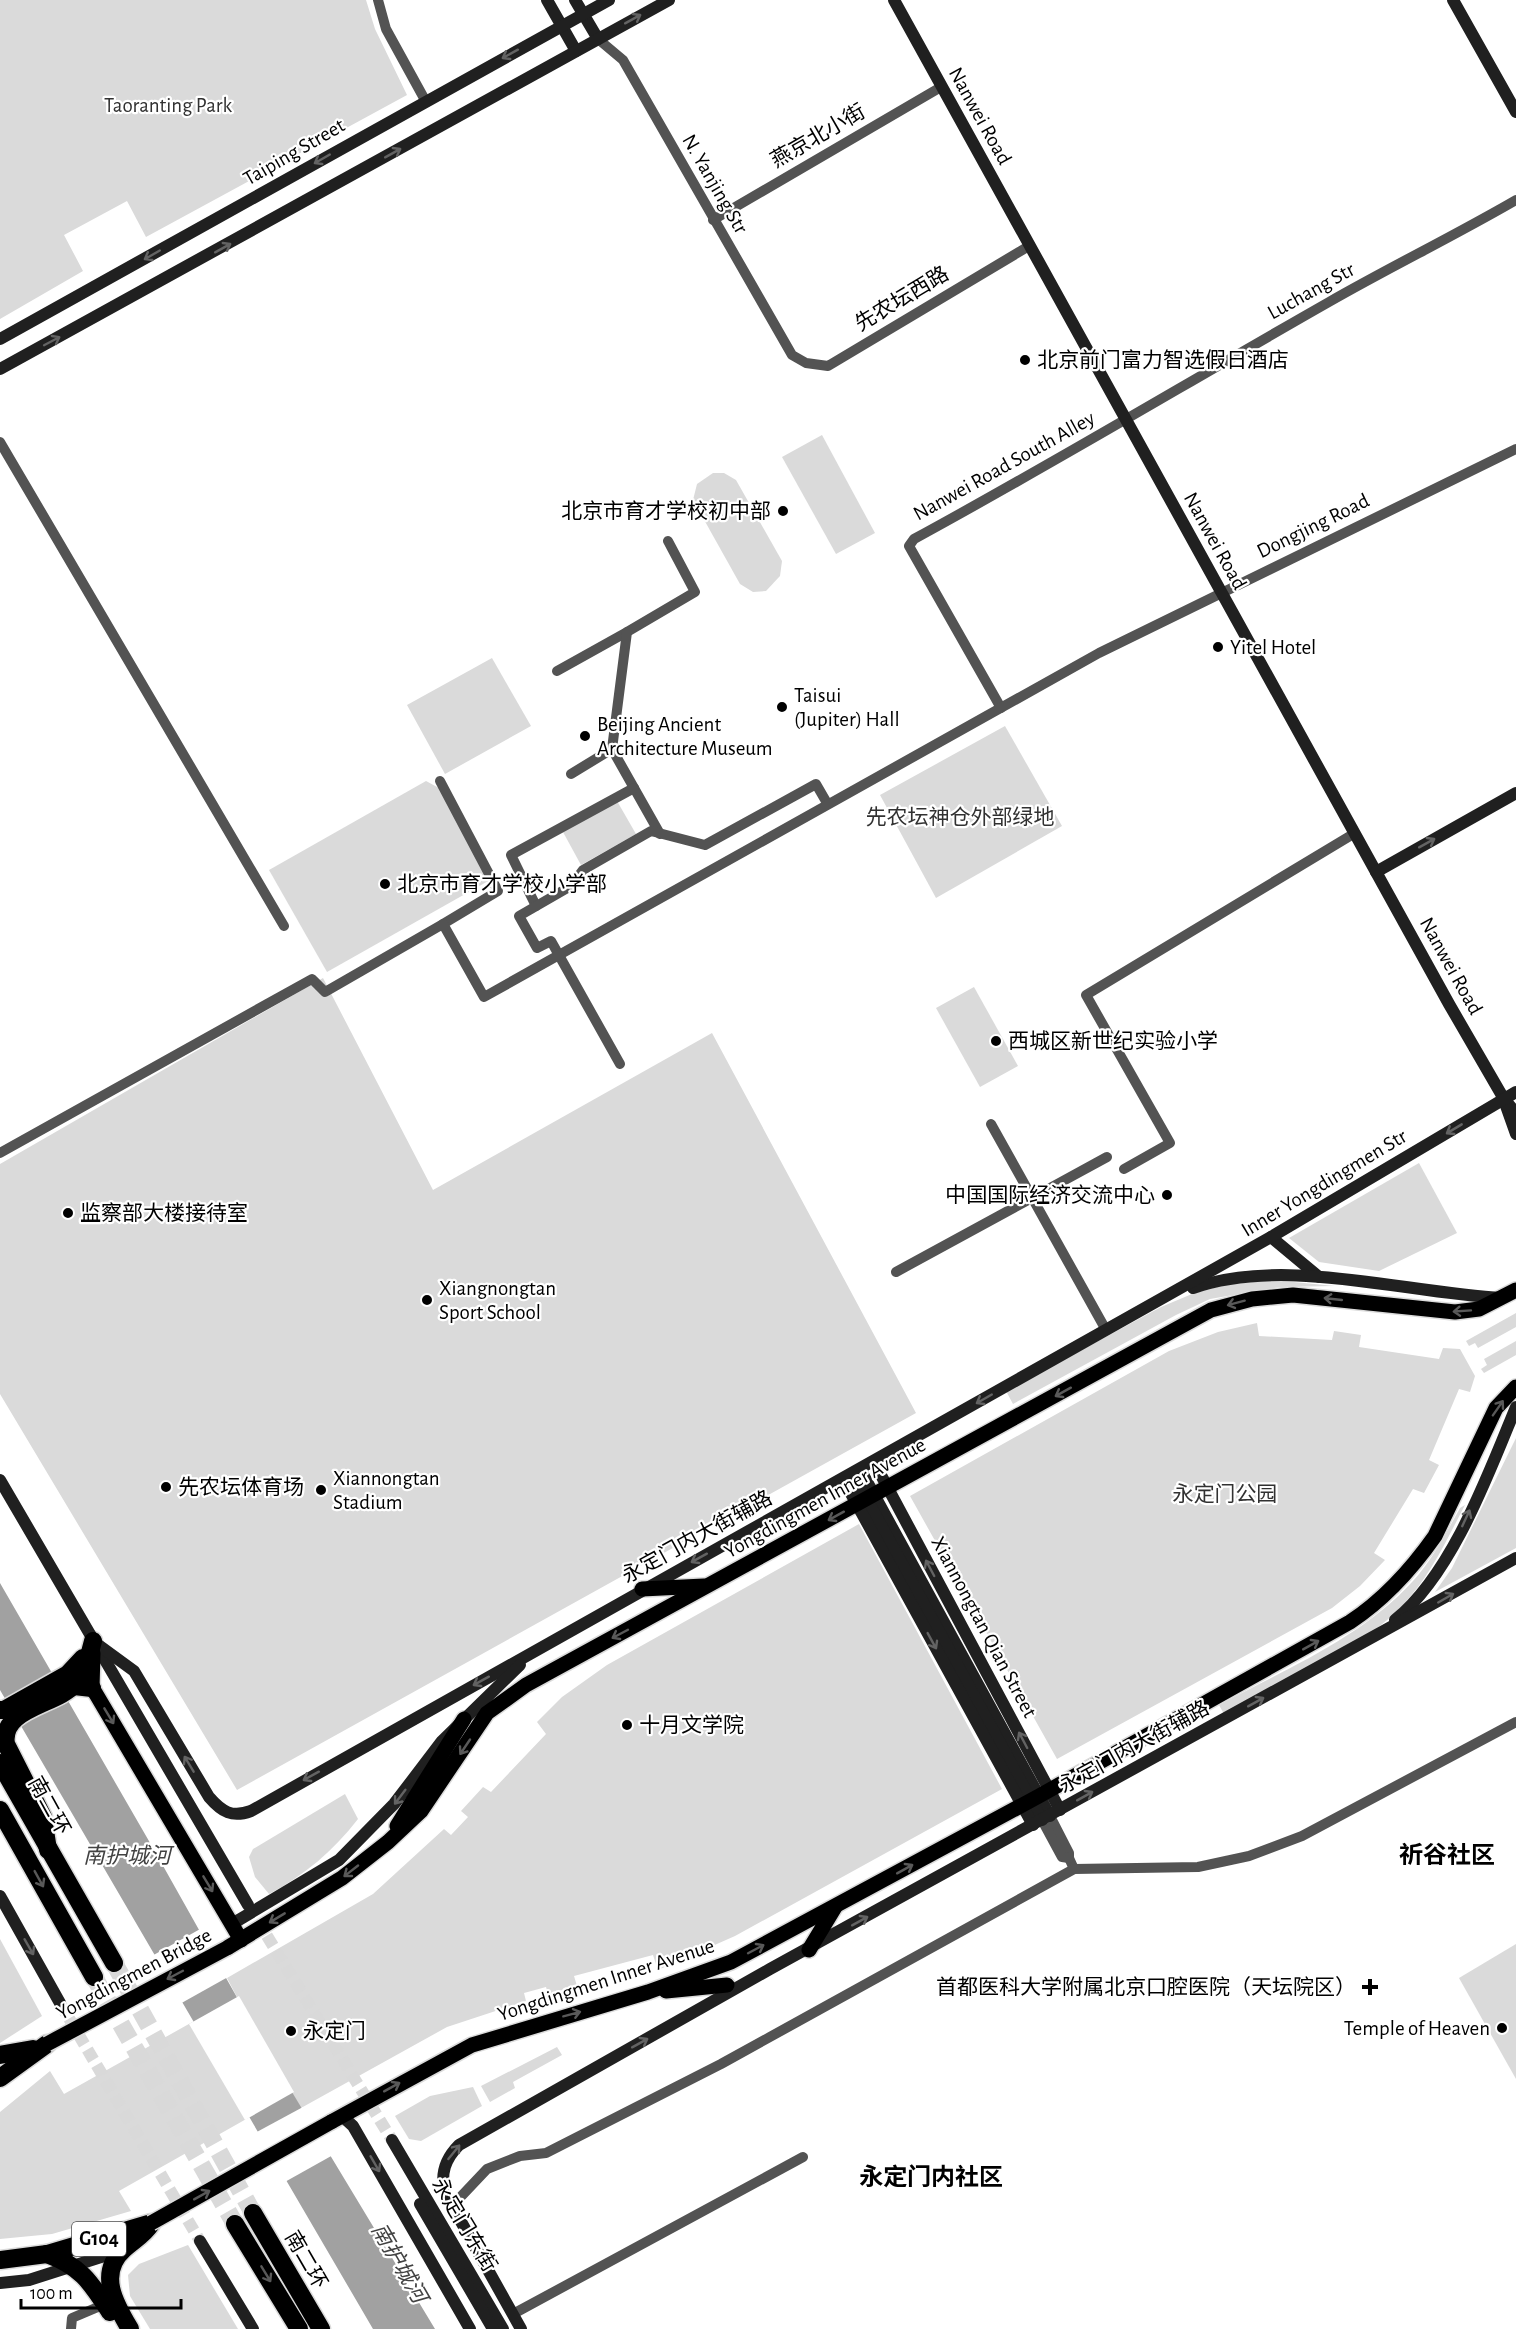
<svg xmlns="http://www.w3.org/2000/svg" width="1516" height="2329" font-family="'Alegreya Sans','Noto Sans SC',sans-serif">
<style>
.green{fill:#dadada}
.water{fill:#a1a1a1}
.pier{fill:#fff}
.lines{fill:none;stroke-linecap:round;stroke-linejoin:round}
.secondary-tunnel{stroke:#d9d9d9;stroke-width:12;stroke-dasharray:12 6;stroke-linecap:butt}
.highway-tunnel{stroke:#d9d9d9;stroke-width:18;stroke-dasharray:18 9;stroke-linecap:butt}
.primary-casing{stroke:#dbdbdb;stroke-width:18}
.highway-casing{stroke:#dbdbdb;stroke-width:21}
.street{stroke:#535353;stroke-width:10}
.secondary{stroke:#202020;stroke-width:12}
.primary{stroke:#000;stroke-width:15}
.highway{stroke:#000;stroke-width:18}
.primary-bridge-casing{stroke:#dbdbdb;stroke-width:18;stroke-linecap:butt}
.primary-bridge{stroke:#000;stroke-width:15}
.oneway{stroke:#636363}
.oneway2{stroke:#595959}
.poi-dot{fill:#000;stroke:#fff;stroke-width:2}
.labels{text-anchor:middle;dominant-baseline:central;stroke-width:4.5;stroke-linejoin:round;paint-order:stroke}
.shield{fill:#fff;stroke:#4c4c4c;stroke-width:1.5}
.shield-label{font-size:20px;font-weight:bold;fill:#000}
.park-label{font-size:21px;fill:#313131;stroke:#fff}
.street-label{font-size:21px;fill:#000;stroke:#fff}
.poi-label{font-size:21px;fill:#000;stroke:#fff;text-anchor:start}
.water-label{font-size:22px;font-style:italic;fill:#424242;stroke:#fff}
.quarter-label{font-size:24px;font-weight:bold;fill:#000;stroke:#fff}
</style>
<rect width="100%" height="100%" fill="#fff"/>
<g class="green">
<polygon points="0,0 366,0 375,29 407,95 146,237 127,201 64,235 83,271 0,319"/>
<polygon points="822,435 875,533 836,554 782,457"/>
<polygon points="713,473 724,473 736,480 782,561 780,576 766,591 753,592 740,584 693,500 697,484"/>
<polygon points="492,658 531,726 445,774 407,705"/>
<polygon points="1005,726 1062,826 936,898 880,795"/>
<polygon points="426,781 439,788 490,880 327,972 269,870"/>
<polygon points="617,801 636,834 581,865 563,832"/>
<polygon points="323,978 433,1190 712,1033 916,1413 237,1790 0,1394 0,1164"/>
<polygon points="974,987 1018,1066 980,1087 936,1008"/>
<polygon points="1419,1163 1457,1233 1379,1271 1319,1262 1289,1238"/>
<polygon points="1273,1280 1335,1286 1280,1287 1210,1299 1176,1315 1013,1404 1006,1391 1161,1307 1192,1294 1225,1285"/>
<polygon points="1516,1313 1516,1327 1478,1348 1475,1343 1469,1346 1466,1341"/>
<polygon points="1257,1323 1259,1336 1332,1340 1334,1331 1361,1335 1359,1347 1439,1359 1443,1348 1460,1349 1475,1376 1470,1392 1459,1389 1429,1460 1439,1465 1424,1493 1413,1489 1374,1553 1385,1560 1360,1586 1332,1608 1057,1759 910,1496 1169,1351 1218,1332"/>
<polygon points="1516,1341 1516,1355 1484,1373 1481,1369 1487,1365 1484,1359"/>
<polygon points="1516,1438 1516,1548 1435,1592 1452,1568"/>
<path d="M1465 1505C1446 1541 1430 1577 1401 1607 1360 1650 1278 1685 1224 1714L1219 1705C1286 1669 1361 1638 1413 1581 1433 1559 1446 1533 1460 1508Z"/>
<polygon points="859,1524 1002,1789 735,1936 658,1970 653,1955 574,1976 577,1986 548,1994 546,1987 524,1993 526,2001 447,2027 301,2108 292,2093 119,2191 131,2211 52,2234 0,2239 0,2112 50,2071 64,2094 237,1997 227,1978 373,1894 444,1829 451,1835 468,1817 461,1811 483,1787 491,1792 546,1734 537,1722 562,1697 607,1665"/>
<path d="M345 1794 358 1819C333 1851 305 1875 269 1894L255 1877 249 1857 253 1849Z"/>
<polygon points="0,1939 42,2016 0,2043"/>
<polygon points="1516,1944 1516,2079 1459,1978"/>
<polygon points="557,2047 562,2055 513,2082 515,2088 490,2102 481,2086"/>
<polygon points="473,2087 482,2106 421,2141 409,2139 395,2116 430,2096"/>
<polygon points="188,2245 238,2329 150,2329 130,2296 128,2275 139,2264"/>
</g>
<polygon class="water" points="0,1583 153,1848 266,2049 435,2329 373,2329 0,1690"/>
<g class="pier">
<polygon points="202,1928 228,1977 178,2005 150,1957"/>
<polygon points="239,1996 294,2092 245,2120 189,2024"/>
<polygon points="303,2107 333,2155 283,2183 253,2134"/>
</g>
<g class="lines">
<g class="secondary-tunnel">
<polyline points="248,1905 392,2140"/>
<polyline points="60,2003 200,2241"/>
</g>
<g class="highway-tunnel">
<polyline points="114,1963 253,2213"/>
<polyline points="94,1977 235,2224"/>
</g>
<g class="primary-casing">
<g id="primary">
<polyline points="642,1589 704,1586"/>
<polyline points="93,1653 92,1688 96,1694 241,1940"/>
<polyline points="397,1826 464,1719"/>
<polyline points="227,1948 342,1878 388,1842 421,1811 487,1713 526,1685 1211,1310 1252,1299 1293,1295 1455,1312 1479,1309 1516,1290"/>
<polyline points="809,1950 835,1907"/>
<polyline points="666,1991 727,1985"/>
<path d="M331 2122 472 2045 648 1992 731 1962 1039 1796 1350 1622C1385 1599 1411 1570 1435 1536L1496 1408 1516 1387"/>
</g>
</g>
<g class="highway-casing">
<g id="highway">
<polyline points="74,1686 92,1688"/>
<polyline points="0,1710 4,1710 68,1674 83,1658"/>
<polyline points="0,1763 114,1963"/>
<polyline points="0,1810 94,1977"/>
<path d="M48 1850 43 1817 6 1744C0 1708 57 1705 75 1684 86 1672 89 1656 93 1641"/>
<polyline points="0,2055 33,2049"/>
<polyline points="0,2078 47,2044"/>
<polyline points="253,2213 321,2329"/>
<polyline points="235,2224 299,2329"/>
<path d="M47 2254C82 2267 91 2283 110 2312"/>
<polyline points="0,2260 47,2254 151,2223"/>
<path d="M130 2329C115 2304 97 2273 124 2249 134 2240 144 2235 151 2224"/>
</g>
</g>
<g class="street">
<polyline points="378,0 386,29 425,100"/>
<polyline points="598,39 623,60 792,355 806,363 828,366 1029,246"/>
<polyline points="713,220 941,87"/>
<polyline points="0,442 284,926"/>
<polyline points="557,671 627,632"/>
<path d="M1001 708 909 546 914 539C1054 463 1190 381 1329 302 1390 267 1454 236 1516 200"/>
<polyline points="571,774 612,749"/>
<polyline points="440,781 498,891 443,924"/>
<polyline points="660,834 612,749 627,632 695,592 668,541"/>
<polyline points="536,906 511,855 634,788"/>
<polyline points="620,1064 551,941 537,948 519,916 571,886 583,870 651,831 705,845 816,784 827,803"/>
<polyline points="991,1124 1106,1330"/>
<polyline points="0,1153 312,979 325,992 443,924 484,997 1099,653 1516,449"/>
<polyline points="1124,1169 1170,1143 1086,995 1355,833"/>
<polyline points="896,1272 1107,1157"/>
<polyline points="1050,1816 1069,1853 1069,1858 1074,1869"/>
<polyline points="1042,1820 1062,1857 1069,1858"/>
<polyline points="452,2206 487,2169 520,2156 546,2153 721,2064 1074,1869 1198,1867 1249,1856 1302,1836 1516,1722"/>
<polyline points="513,2314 803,2157"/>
<polyline points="71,2329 72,2318 105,2304"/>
</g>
<g class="secondary">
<polyline points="547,0 576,51"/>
<polyline points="575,0 598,39"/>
<polyline points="894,0 1449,1004 1504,1099 1516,1113"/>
<polyline points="1453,0 1516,112"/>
<polyline points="0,339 609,0"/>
<polyline points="0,369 669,0"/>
<polyline points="1376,872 1516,793"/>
<polyline points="1505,1103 1516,1134"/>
<polyline points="1271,1237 1319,1277"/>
<path d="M1193 1288C1285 1256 1405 1293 1502 1298"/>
<polyline points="874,1462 1060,1810"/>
<polyline points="860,1469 1050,1816"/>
<polyline points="853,1474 1042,1820"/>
<polyline points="843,1479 1033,1825"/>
<polyline points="0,1480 248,1905"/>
<path d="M1395 1620C1452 1574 1488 1475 1516 1407"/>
<path d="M93 1641 134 1671 209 1797C222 1812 232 1818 251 1811L1271 1237 1516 1092"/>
<polyline points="0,1896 60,2003"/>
<polyline points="232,1924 339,1860 394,1804 442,1741 520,1665"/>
<polyline points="342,2116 353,2126 470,2329"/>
<polyline points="392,2140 503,2329"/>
<polyline points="420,2204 493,2329"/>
<polyline points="200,2241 253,2329"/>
<polyline points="0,2283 29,2280 123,2250"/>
<path d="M521 2329 445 2193C440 2174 445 2159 459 2145L770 1969 1516 1558"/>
</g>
<use href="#primary" class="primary"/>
<use href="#highway" class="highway"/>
<g class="primary-bridge-casing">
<g id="primary-bridge">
<polyline points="47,2044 227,1948"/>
<polyline points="151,2223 331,2122"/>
</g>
</g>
<use href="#primary-bridge" class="primary-bridge"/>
</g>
<defs><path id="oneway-shaft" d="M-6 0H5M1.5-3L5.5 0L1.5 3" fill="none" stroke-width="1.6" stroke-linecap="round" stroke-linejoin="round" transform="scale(1.5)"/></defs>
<g class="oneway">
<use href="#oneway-shaft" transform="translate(633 19) rotate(-29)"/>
<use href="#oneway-shaft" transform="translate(510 54) rotate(151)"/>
<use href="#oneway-shaft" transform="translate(393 153) rotate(-29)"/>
<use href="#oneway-shaft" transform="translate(322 159) rotate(150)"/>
<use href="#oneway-shaft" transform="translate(223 248) rotate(-29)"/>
<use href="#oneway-shaft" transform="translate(152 255) rotate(150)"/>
<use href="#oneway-shaft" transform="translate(52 341) rotate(-28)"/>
<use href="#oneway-shaft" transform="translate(1427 843) rotate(-29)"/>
<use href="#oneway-shaft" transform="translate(1454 1129) rotate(149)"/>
<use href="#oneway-shaft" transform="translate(984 1399) rotate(150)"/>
<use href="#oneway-shaft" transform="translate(1466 1518) rotate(-65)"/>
<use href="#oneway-shaft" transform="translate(699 1558) rotate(151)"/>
<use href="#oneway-shaft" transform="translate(930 1568) rotate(-118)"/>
<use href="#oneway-shaft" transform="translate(1446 1598) rotate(-30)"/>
<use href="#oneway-shaft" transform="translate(932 1641) rotate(61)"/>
<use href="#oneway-shaft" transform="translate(481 1681) rotate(151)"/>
<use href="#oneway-shaft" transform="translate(1256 1702) rotate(-29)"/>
<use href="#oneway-shaft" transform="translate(1023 1740) rotate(-118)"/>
<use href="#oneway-shaft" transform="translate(189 1764) rotate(-121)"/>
<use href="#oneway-shaft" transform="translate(311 1776) rotate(151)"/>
<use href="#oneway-shaft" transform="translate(1085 1796) rotate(-29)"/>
<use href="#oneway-shaft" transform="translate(400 1797) rotate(127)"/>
<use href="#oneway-shaft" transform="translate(860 1921) rotate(-29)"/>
<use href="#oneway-shaft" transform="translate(29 1947) rotate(60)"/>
<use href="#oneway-shaft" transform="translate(640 2043) rotate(-29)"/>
<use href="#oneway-shaft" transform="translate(454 2152) rotate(-51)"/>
<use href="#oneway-shaft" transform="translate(375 2164) rotate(60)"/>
</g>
<g class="oneway2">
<use href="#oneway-shaft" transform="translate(1333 1299) rotate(-174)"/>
<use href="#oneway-shaft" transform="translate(1236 1303) rotate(165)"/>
<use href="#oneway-shaft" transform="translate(1462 1311) rotate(176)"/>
<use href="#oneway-shaft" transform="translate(1063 1392) rotate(151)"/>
<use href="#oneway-shaft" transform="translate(1498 1408) rotate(-55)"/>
<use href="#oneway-shaft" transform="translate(836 1516) rotate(151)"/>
<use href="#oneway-shaft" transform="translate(620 1634) rotate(152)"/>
<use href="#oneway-shaft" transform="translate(1311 1645) rotate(-29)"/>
<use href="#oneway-shaft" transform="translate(109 1716) rotate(59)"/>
<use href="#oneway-shaft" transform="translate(465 1747) rotate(124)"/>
<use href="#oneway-shaft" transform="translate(905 1869) rotate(-29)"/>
<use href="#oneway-shaft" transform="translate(351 1871) rotate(142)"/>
<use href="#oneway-shaft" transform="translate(39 1879) rotate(61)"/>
<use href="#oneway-shaft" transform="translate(208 1884) rotate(59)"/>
<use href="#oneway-shaft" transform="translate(277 1918) rotate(149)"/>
<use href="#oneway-shaft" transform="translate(756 1949) rotate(-28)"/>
<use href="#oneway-shaft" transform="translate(175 1975) rotate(152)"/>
<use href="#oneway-shaft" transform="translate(572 2014) rotate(-15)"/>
<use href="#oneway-shaft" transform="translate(392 2087) rotate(-29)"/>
<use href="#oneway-shaft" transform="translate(202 2195) rotate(-29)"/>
<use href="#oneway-shaft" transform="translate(266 2274) rotate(59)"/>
</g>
<g class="poi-dot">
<circle cx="1025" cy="360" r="6"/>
<circle cx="783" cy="511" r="6"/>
<circle cx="1218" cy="647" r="6"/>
<circle cx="782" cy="707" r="6"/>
<circle cx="585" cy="736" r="6"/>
<circle cx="385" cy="884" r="6"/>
<circle cx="996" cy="1041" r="6"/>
<circle cx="1167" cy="1195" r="6"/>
<circle cx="68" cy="1213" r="6"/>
<circle cx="427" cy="1300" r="6"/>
<circle cx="166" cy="1487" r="6"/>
<circle cx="321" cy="1490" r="6"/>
<circle cx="627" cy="1725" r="6"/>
<path d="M1367 1978h6v6h6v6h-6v6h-6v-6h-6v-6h6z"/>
<circle cx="1502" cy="2028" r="6"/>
<circle cx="291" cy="2031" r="6"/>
</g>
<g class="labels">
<rect class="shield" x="72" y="2222" width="54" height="34" rx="4.5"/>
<g class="shield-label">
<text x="99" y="2239">G104</text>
</g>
<g class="park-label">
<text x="168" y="105">Taoranting Park</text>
<text x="960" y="817">先农坛神仓外部绿地</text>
<text x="1225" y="1494">永定门公园</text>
</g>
<g class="street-label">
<text transform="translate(980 116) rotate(61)">Nanwei Road</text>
<text transform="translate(818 136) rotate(-30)">燕京北小街</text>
<text transform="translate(294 152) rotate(-30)">Taiping Street</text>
<text transform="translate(715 184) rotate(60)">N. Yanjing Str</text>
<text transform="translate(1311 291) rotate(-29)">Luchang Str</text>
<text transform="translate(902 299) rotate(-31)">先农坛西路</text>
<text transform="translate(1004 466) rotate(-29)">Nanwei Road South Alley</text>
<text transform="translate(1313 526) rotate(-26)">Dongjing Road</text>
<text transform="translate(1215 541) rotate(61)">Nanwei Road</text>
<text transform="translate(1451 966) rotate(61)">Nanwei Road</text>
<text transform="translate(1324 1183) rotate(-31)">Inner Yongdingmen Str</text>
<text transform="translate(825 1498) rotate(-29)">Yongdingmen Inner Avenue</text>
<text transform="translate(697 1537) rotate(-29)">永定门内大街辅路</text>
<text transform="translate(984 1627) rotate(62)">Xiannongtan Qian Street</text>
<text transform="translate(1134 1747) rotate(-29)">永定门内大街辅路</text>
<text transform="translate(49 1806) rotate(61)">南二环</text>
<text transform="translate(134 1974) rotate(-28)">Yongdingmen Bridge</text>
<text transform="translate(606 1980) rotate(-18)">Yongdingmen Inner Avenue</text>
<text transform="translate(464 2225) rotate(59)">永定门东街</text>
<text transform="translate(306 2260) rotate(60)">南二环</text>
</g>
<g class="poi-label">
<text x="1037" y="360">北京前门富力智选假日酒店</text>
<text x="771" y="511" text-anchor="end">北京市育才学校初中部</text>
<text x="1230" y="647">Yitel Hotel</text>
<text x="794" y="695">Taisui<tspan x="794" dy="24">(Jupiter) Hall</tspan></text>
<text x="597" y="724">Beijing Ancient<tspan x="597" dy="24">Architecture Museum</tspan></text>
<text x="397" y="884">北京市育才学校小学部</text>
<text x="1008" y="1041">西城区新世纪实验小学</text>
<text x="1155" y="1195" text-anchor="end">中国国际经济交流中心</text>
<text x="80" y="1213">监察部大楼接待室</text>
<text x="439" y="1288">Xiangnongtan<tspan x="439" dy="24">Sport School</tspan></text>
<text x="333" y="1478">Xiannongtan<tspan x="333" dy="24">Stadium</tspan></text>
<text x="178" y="1487">先农坛体育场</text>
<text x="639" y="1725">十月文学院</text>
<text x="1356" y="1987" text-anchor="end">首都医科大学附属北京口腔医院（天坛院区）</text>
<text x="1490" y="2028" text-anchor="end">Temple of Heaven</text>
<text x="303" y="2031">永定门</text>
</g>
<g class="water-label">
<text x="127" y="1856">南护城河</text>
<text transform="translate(399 2263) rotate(60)">南护城河</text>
</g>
<g class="quarter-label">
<text x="1447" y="1856">祈谷社区</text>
<text x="931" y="2178">永定门内社区</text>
</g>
</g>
<path d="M21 2299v9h160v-9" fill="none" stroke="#000000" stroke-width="3"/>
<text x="30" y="2299" font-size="18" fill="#000000" stroke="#ffffff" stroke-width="4.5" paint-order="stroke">100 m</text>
</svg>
